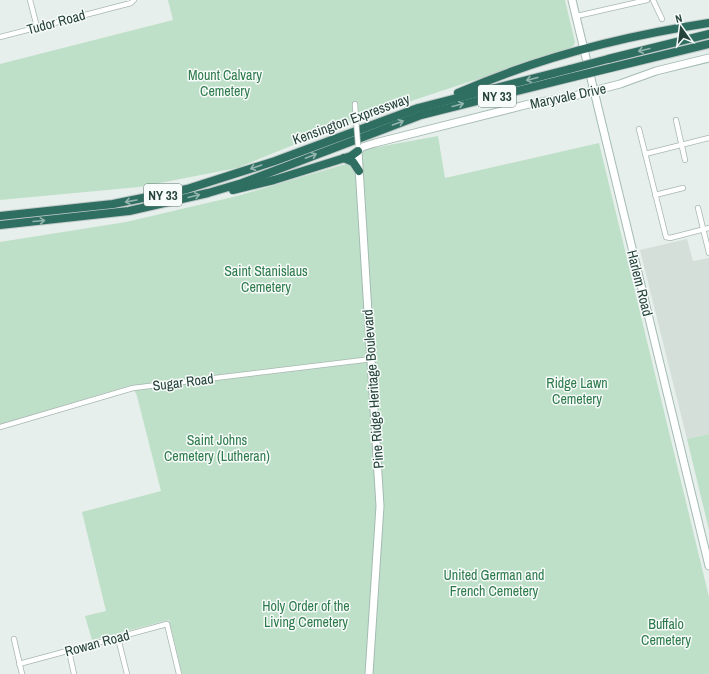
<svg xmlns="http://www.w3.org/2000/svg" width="709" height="674" font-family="'Archivo Narrow',sans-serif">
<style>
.built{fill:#d4dfda}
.green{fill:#bfe0c8}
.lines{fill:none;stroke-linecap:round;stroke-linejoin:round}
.street-casing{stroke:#a8b8b2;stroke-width:6}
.secondary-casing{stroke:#a4bbb3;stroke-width:9}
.highway-casing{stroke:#c2cac8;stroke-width:10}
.street{stroke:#fff;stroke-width:4.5}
.secondary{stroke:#fff;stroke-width:7}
.highway{stroke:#2f6f62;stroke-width:8}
.street-bridge-casing{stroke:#a8b8b2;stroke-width:6;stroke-linecap:butt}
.highway-bridge-casing{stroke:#c2cac8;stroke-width:10;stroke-linecap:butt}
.street-bridge{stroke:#fff;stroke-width:4.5}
.highway-bridge{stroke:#2f6f62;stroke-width:8}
.oneway{stroke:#93b5ae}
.labels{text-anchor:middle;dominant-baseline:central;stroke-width:3;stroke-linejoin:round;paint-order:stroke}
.shield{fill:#f7fbf9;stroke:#637a73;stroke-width:1}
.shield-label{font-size:13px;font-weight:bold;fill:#24423a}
.street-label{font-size:14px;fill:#24423a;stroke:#f7fbf9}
.park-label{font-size:14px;fill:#2d7a4b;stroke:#f7fbf9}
</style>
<rect width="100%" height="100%" fill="#e6efeb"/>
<polygon class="built" points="687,239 693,261 709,258 709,434 687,439 640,250"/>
<g class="green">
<polygon points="168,0 565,0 575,42 574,45 569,49 362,117 237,168 139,187 0,200 0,64 173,20"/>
<polygon points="438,136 445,178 599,143 709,597 709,674 182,674 169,620 92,640 85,616 106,611 82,512 161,491 137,396 132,385 0,424 0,242 126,222 237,196 346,164 367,149"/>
<polygon points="709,434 709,530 687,439"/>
</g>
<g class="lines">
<g class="street-casing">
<g id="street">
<polyline points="30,0 37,27"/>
<polyline points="653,0 662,19"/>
<polyline points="577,16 647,0"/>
<polyline points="0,37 131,3 134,0"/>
<polyline points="355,104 356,120"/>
<polyline points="676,120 685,160"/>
<polyline points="639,129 666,237 670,238 709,228"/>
<polyline points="645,154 709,138"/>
<polyline points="655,195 683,188"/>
<polyline points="698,208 709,253"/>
<polyline points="0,427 133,388 372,359"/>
<polyline points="118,638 127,674"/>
<polyline points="14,639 22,674"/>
<polyline points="69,651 74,674"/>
<polyline points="19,664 167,624 179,674"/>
</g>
</g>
<g class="secondary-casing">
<g id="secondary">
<polyline points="572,0 709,566"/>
<polyline points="369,674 380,506 358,151 362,147 375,143 529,104 566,98 620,84 656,71 709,58"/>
</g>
</g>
<g class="highway-casing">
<g id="highway">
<polyline points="608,59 709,34"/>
<polyline points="610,68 709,44"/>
<path d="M458 93C537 58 624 36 709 23"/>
<polyline points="344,158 353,162 359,171"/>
<polyline points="233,190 274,180 351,156 358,151"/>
<polyline points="0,216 113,204 187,189 275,161 418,108 570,69"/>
<polyline points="0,225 129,211 208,193 242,183 421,115 573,77"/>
</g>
</g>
<use href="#street" class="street"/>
<use href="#secondary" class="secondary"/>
<use href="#highway" class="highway"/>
<g class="street-bridge-casing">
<polyline id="street-bridge" points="356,120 358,145"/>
</g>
<g class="highway-bridge-casing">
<g id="highway-bridge">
<polyline points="570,69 608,59"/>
<polyline points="573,77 610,68"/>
</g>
</g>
<use href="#street-bridge" class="street-bridge"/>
<use href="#highway-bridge" class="highway-bridge"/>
</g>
<defs><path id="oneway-shaft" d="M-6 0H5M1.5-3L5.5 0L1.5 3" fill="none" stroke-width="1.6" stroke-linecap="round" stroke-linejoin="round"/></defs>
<g class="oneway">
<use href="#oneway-shaft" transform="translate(644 50) rotate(166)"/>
<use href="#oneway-shaft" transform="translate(532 79) rotate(166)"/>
<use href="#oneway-shaft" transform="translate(458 105) rotate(-15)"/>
<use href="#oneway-shaft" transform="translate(398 123) rotate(-20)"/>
<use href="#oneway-shaft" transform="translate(311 156) rotate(-21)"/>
<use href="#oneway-shaft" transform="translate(256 167) rotate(161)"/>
<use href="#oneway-shaft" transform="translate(194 196) rotate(-14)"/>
<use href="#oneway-shaft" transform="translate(131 201) rotate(170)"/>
<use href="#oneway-shaft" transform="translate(39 221) rotate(-5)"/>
</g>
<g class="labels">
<g class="shield">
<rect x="478" y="85" width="38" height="22" rx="3"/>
<rect x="144" y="184" width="38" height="22" rx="3"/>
</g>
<g class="shield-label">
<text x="497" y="96">NY 33</text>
<text x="163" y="195">NY 33</text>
</g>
<g class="street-label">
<text transform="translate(56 22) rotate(-15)">Tudor Road</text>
<text transform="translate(568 96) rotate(-12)">Maryvale Drive</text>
<text transform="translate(351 119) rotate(-20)">Kensington Expressway</text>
<text transform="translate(640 283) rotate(76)">Harlem Road</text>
<text transform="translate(183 382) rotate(-7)">Sugar Road</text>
<text transform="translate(373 389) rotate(-94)">Pine Ridge Heritage Boulevard</text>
<text transform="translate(97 643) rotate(-15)">Rowan Road</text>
</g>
<g class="park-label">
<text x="225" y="75">Mount Calvary<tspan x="225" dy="16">Cemetery</tspan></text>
<text x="266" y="271">Saint Stanislaus<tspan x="266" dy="16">Cemetery</tspan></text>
<text x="577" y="383">Ridge Lawn<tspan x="577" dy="16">Cemetery</tspan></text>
<text x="217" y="440">Saint Johns<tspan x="217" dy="16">Cemetery (Lutheran)</tspan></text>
<text x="494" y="575">United German and<tspan x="494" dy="16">French Cemetery</tspan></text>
<text x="306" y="606">Holy Order of the<tspan x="306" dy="16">Living Cemetery</tspan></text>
<text x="666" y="624">Buffalo<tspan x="666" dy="16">Cemetery</tspan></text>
</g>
</g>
<g transform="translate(681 28) rotate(346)" stroke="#f7fbf9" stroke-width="3" paint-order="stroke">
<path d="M0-3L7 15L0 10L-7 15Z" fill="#24423a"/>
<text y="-6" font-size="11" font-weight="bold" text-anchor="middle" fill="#24423a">N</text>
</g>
</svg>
